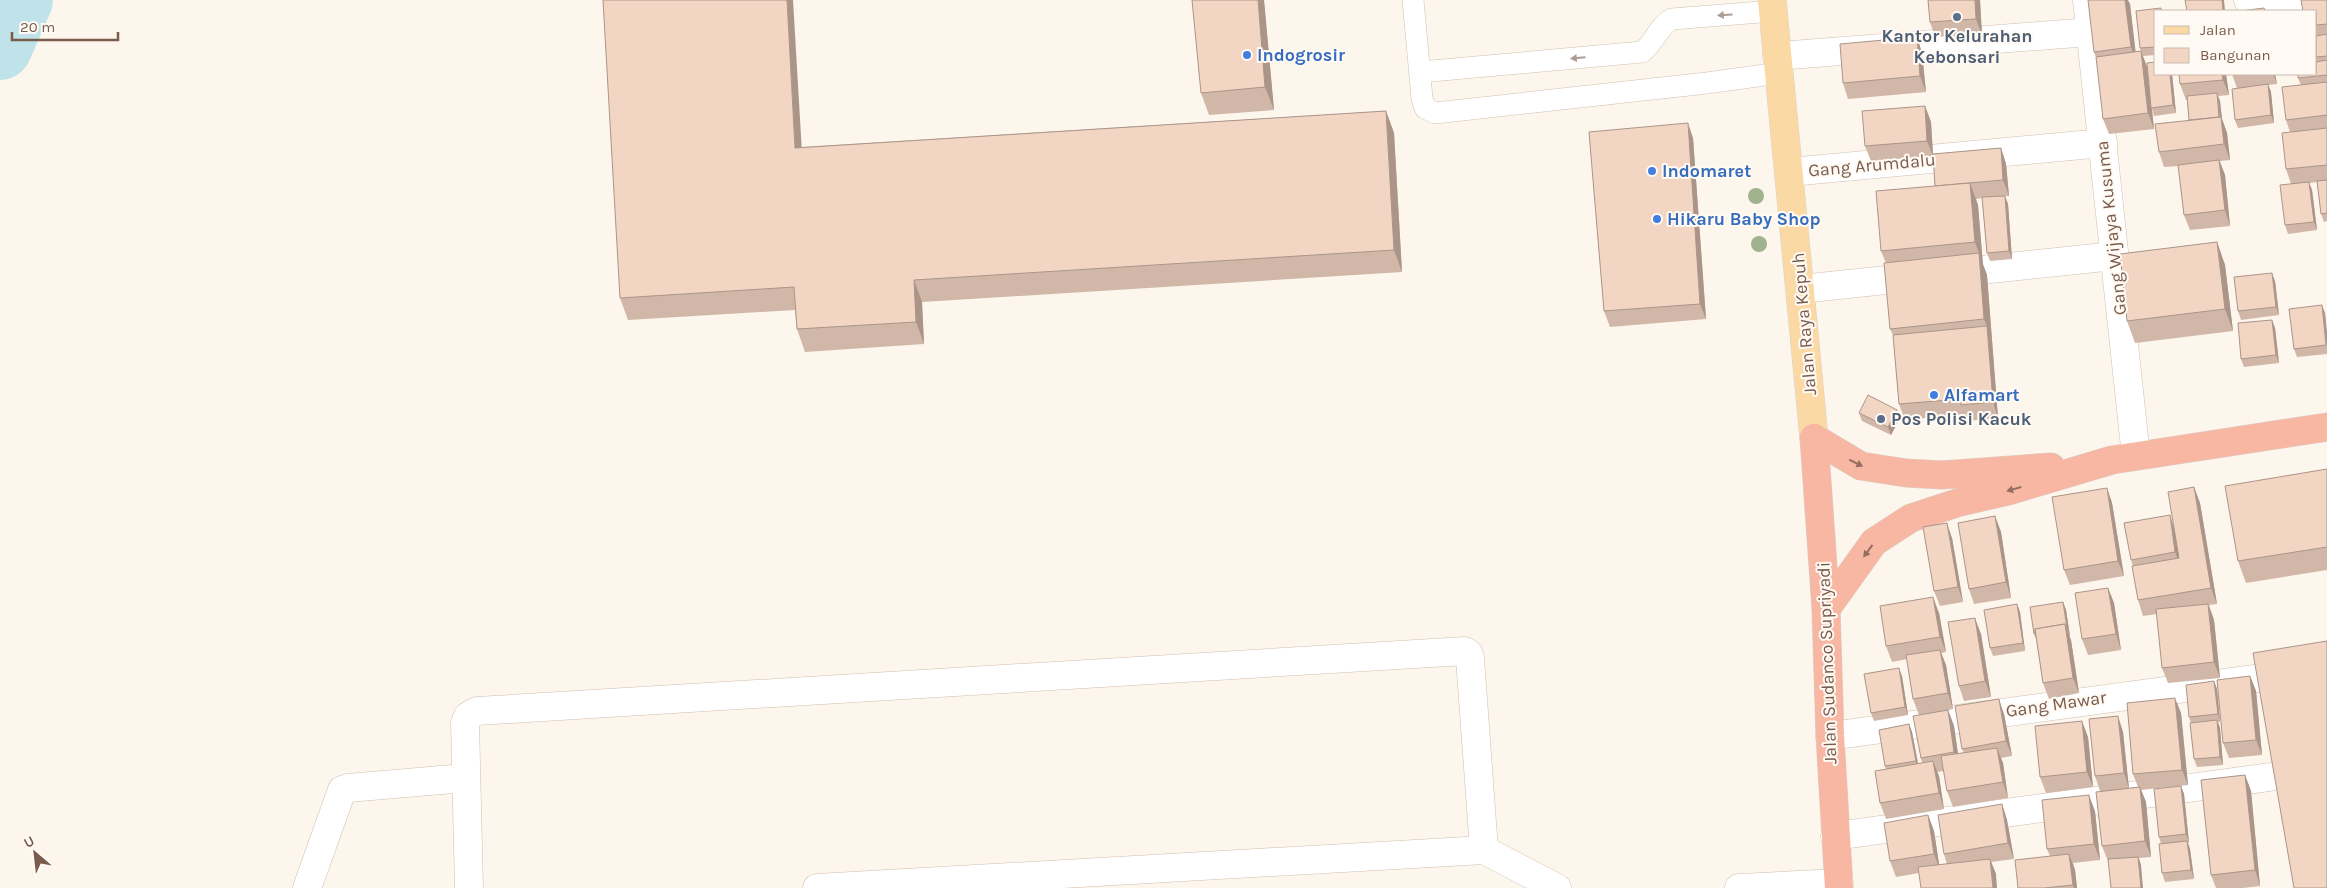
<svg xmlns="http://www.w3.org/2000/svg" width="2327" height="888" font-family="Karla,sans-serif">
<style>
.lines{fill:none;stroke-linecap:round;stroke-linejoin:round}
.river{stroke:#bfe3e8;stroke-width:64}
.lane-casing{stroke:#d1beb0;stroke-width:22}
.street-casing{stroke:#d1beb0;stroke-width:29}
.primary-casing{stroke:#dad1cd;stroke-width:29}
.highway-casing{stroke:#dad1cd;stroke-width:29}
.lane{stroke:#fff;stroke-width:21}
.street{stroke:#fff;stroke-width:28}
.primary{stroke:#fbd9a5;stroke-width:28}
.highway{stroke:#f7b7a3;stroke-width:28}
.tree{fill:#a0b28e}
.wall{fill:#d1b7a8}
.shaded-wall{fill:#aa9588}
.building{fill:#f3d5c3;stroke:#aa9588}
.oneway{fill:#af9d94}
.oneway2{fill:#936e5e}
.service-dot{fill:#5c6f8a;stroke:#fffaf3;stroke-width:2}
.shop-dot{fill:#3f7fe0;stroke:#fffaf3;stroke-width:2}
.labels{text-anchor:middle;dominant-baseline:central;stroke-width:4;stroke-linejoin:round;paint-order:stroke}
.service-label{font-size:18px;font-weight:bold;fill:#4e5e75;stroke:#fffaf3}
.shop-label{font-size:18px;font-weight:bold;fill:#366cbe;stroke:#fffaf3;text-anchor:start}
.street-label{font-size:18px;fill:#7a5c4d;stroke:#fffaf3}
</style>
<rect width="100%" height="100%" fill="#fdf6ec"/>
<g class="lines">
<polyline class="river" points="0,48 21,0"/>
<g class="lane-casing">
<g id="lane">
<polyline points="1413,0 1422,98 1425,108 1435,113 1707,83 1779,73"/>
<path d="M1420 72 1642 52C1655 43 1658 26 1672 19L1773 11"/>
</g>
</g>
<g class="street-casing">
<g id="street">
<polyline points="2087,0 2136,456"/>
<polyline points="2248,0 2257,6 2294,0"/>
<polyline points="1777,56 2090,32"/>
<polyline points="1790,172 2103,143"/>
<polyline points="1801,289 2114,256"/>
<polyline points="1830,736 2253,679"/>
<polyline points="1835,836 2270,777"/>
<polyline points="307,888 342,790 348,788 465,778"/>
<polyline points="469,888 465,723 468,716 477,711 1465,651 1469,654 1470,658 1484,850"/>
<polyline points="817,888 1484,850 1557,888"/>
<polyline points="1739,888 1839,883"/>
</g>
</g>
<g class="primary-casing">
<polyline id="primary" points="1772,0 1814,438"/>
</g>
<g class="highway-casing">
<g id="highway">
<polyline points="1814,438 1826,609 1830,736 1839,888"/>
<polyline points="1814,438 1861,466 1906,473 1942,475 2051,467"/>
<polyline points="1826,609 1874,542 1911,518 1960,502 2008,491 2112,460 2327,427"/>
</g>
</g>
<use href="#lane" class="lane"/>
<use href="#street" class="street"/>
<use href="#primary" class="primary"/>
<use href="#highway" class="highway"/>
</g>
<g class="tree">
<circle cx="1756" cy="196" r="8"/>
<circle cx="1759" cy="244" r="8"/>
</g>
<g class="wall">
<polygon points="1264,0 1274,110 1209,115 1201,93"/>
<polygon points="1980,0 1982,35 1935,37 1930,22"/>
<polygon points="2327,0 2327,221 2324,222 2321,214 2317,182 2309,183 2312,190 2317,230 2288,234 2285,225 2291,184 2286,169 2290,132 2286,120 2301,85 2298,78 2316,74 2316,11"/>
<polygon points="2130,4 2135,52 2141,51 2147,67 2172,74 2176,113 2154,116 2152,108 2154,129 2109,134 2103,119 2097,60 2094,52"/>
<polygon points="2156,11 2156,55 2143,56 2140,48"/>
<polygon points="1917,37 1922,53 1926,92 1848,99 1843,83"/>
<polygon points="2179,74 2226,74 2229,95 2218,96 2220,101 2222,119 2227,133 2230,160 2220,161 2225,175 2230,226 2190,230 2184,215 2178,166 2164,167 2159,152 2189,120 2187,100 2186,100 2180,84"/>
<polygon points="2232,74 2275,74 2277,84 2268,85 2271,92 2274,123 2238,128 2235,120 2237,88"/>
<polygon points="1925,106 1931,122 1933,154 2001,148 2006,164 2009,196 2005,196 2008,204 2012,259 1990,261 1987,253 1982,198 1976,199 1978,205 1983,265 1987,275 1998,418 1967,421 1965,414 1905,420 1899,404 1893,335 1890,329 1886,263 1881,251 1935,186 1933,156 1871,161 1865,146"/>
<polygon points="1386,111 1394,133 1402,272 922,302 924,344 805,352 797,329 795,310 628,320 620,298 802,147"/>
<polygon points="1693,138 1706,319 1610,327 1604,311"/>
<polygon points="2217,242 2225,265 2233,331 2135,343 2127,321"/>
<polygon points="2275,281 2279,315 2241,320 2238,311"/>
<polygon points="2325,313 2327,333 2327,354 2297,357 2294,349"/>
<polygon points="2272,320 2275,328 2279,363 2244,367 2241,359"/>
<polygon points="1897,410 1900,418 1891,435 1862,421 1859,413"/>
<polygon points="2327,469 2327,570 2246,583 2238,561"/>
<polygon points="2194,487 2200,503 2217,604 2209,605 2214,620 2220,678 2168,683 2162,668 2157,614 2143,616 2138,600 2133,566 2131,560 2174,529"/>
<polygon points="2107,488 2112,503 2124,576 2070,585 2064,570"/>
<polygon points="1995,516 2001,532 2011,598 1974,604 1969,589"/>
<polygon points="1952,538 1963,602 1940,606 1934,591"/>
<polygon points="2108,588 2114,603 2121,650 2088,655 2082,639"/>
<polygon points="2063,602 2066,610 2070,636 2069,637 2071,640 2079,693 2049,699 2043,683 2036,639 2034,634"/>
<polygon points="2017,604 2020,612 2025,651 1993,656 1990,648"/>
<polygon points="1939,613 1946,652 1941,653 1946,665 1953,709 1948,710 1954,726 1958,754 1964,753 1962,749 2004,714 2012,756 2001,758 2003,763 2008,798 1953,807 1947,791 1944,771 1937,772 1939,776 1944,809 1886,819 1880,803 1886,769 1885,766 1909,724 1912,732 1918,763 1922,763 1921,758 1919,715 1913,699 1907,659 1892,662 1886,646"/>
<polygon points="1981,634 1991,697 1964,701 1959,686"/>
<polygon points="1902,676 1908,715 1874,721 1871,713"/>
<polygon points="2250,676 2256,691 2262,755 2229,758 2223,743"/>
<polygon points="2214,681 2217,689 2220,722 2218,722 2220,728 2223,765 2197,767 2194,759 2191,723 2189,717"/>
<polygon points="2181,713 2188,785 2141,790 2146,802 2151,857 2139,858 2141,865 2108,861 2102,846 2100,791 2095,776 2123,732 2129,788 2138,787 2133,774"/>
<polygon points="2088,737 2093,787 2046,793 2040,777"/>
<polygon points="2245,775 2251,791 2260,886 2243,888 2216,888 2211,875"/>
<polygon points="2181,786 2184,794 2189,843 2188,843 2190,849 2194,879 2165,882 2162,873 2161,844 2159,837"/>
<polygon points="2002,804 2007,820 2014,859 1991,862 1996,874 1919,873 1896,877 1890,861 1928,815 1934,831 1939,865 1947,864 1944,854"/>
<polygon points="2095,811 2100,860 2073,863 2075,870 2077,888 2018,888 2050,856 2047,849"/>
</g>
<g class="shaded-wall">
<polygon points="787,0 793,0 803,170 795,148"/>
<polygon points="1258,0 1264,0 1274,110 1265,87"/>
<polygon points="1975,0 1980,0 1982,35 1976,19"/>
<polygon points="2125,0 2128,0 2130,4 2137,63 2131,47"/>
<polygon points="2222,0 2224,0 2225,11 2223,11"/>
<polygon points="1917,37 1922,53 1926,92 1920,76"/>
<polygon points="2141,51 2147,67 2154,129 2148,113"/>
<polygon points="2170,74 2172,74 2176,113 2173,105"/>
<polygon points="2222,74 2226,74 2229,95 2223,80"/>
<polygon points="2273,74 2275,74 2277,84"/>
<polygon points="2268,84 2271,92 2274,123 2271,115"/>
<polygon points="2217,93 2220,101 2222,119 2227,133 2230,160 2224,144 2220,118"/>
<polygon points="1925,106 1931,122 1933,156 1927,141"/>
<polygon points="1386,111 1394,133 1402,272 1394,250"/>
<polygon points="1688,123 1693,138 1706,319 1700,304"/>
<polygon points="2001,148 2006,164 2009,196 2003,180"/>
<polygon points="2219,160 2225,175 2230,226 2225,210"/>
<polygon points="2309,182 2312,190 2317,230 2314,222"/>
<polygon points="1970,183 1978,205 1983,265 1975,242"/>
<polygon points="2005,196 2008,204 2012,259 2009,251"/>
<polygon points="2217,242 2225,265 2233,331 2225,309"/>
<polygon points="1979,253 1987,275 1998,418 1993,402 1987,326 1984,319"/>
<polygon points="2272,273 2275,281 2279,315 2276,307"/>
<polygon points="914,280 922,302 924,344 916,322"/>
<polygon points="2322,305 2325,313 2327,333 2327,347"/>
<polygon points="2272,320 2275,328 2279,363 2276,355"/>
<polygon points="1897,410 1900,418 1891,435 1888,427"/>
<polygon points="2194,487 2200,503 2217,604 2211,588"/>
<polygon points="2107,488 2112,503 2124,576 2118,561"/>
<polygon points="2170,515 2175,531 2181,568 2175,552"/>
<polygon points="1995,516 2001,532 2011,598 2006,582"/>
<polygon points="1947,523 1952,538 1963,602 1958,587"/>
<polygon points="2108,588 2114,603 2121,650 2116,634"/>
<polygon points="1933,597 1939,613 1946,652 1940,637"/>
<polygon points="2063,602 2066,610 2070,636 2067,628"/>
<polygon points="2017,604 2020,612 2025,651 2023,643"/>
<polygon points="2208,604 2214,620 2220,678 2214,662"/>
<polygon points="1975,618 1981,634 1991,697 1985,681"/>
<polygon points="2065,624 2071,640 2079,693 2073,678"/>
<polygon points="1940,650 1946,665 1953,709 1948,693"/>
<polygon points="1899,668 1902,676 1908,715 1905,707"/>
<polygon points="2250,676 2256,691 2262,755 2256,740"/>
<polygon points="2214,681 2217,689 2220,722 2218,714"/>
<polygon points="2175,698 2181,713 2188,785 2182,770"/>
<polygon points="1999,699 2004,714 2012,756 2006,741"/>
<polygon points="1948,710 1954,726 1960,768 1954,752"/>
<polygon points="2118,716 2123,732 2129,789 2124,773"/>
<polygon points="2217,720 2220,728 2223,765 2220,757"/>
<polygon points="2082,721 2088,737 2093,787 2087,772"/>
<polygon points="1909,724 1912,732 1919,769 1916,761"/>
<polygon points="1997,748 2003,763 2008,798 2003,782"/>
<polygon points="1933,761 1939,776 1944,809 1939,793"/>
<polygon points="2245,775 2251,791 2260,886 2255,870"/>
<polygon points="2181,786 2184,794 2189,843 2186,834"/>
<polygon points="2140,787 2146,802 2151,857 2145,841"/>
<polygon points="2089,795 2095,811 2100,860 2094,844"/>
<polygon points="2002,804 2007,820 2014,859 2008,843"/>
<polygon points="1928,815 1934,831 1940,870 1934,854"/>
<polygon points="2187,841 2190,849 2194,879 2191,870"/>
<polygon points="2069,854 2075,870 2077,888 2074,888 2073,885"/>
<polygon points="2138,857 2141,865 2143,888 2141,888"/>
<polygon points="1990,859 1996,874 1997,888 1993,888"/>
</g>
<g class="building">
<polygon points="603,0 787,0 795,148 1386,111 1394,250 914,280 916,322 797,329 794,287 620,298"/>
<polygon points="1192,0 1258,0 1265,87 1201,93"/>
<polygon points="1928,0 1975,0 1976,19 1930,22"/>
<polygon points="2088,0 2125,0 2131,47 2094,52"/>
<polygon points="2185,0 2222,0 2223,11 2187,11"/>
<polygon points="2301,0 2327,0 2327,24 2316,25 2316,11 2303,11"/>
<polygon points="2161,8 2161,11 2156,11 2156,47 2140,48 2136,11"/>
<polygon points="2264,8 2265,11 2240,11"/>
<polygon points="2327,34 2327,56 2316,57 2316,36"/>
<polygon points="1917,37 1920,76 1843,83 1840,44"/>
<polygon points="2141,51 2148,113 2103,119 2096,57"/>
<polygon points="2327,60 2327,75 2298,78 2298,74 2316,74 2316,62"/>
<polygon points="2156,62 2156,74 2170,74 2173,105 2151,108 2147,63"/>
<polygon points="2179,74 2222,74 2223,80 2180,84"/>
<polygon points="2327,82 2327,115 2286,120 2282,87"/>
<polygon points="2268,84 2271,115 2235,120 2232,89"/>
<polygon points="2217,93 2219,117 2189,120 2187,96"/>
<polygon points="1925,106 1927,141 1865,146 1862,111"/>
<polygon points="2221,117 2224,144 2159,152 2155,124"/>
<polygon points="1688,123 1700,304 1604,311 1589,132"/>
<polygon points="2327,128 2327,165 2286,169 2282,133"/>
<polygon points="2001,148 2003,180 1935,186 1933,154"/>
<polygon points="2219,160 2225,210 2184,215 2178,165"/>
<polygon points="2327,180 2327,213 2321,214 2317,181"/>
<polygon points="2309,182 2314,222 2285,225 2280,185"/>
<polygon points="1970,183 1975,242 1881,251 1876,191"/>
<polygon points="2005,196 2009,251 1987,253 1982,197"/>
<polygon points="2217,242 2225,309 2127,321 2120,254"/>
<polygon points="1979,253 1984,319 1890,329 1884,263"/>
<polygon points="2272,273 2276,307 2238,311 2234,277"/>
<polygon points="2322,305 2326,345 2294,349 2289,309"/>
<polygon points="2272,320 2276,355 2241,359 2238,323"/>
<polygon points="1987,326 1993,402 1961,405 1961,399 1899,404 1893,335"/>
<polygon points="1868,395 1897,410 1888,427 1859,413"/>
<polygon points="2327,469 2327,547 2238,561 2225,486"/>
<polygon points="2194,487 2211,588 2138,600 2132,566 2179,558 2168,492"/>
<polygon points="2107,488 2118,561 2064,570 2052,497"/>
<polygon points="2170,515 2175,552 2131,560 2124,523"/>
<polygon points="1995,516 2006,582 1969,589 1958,523"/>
<polygon points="1947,523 1958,587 1934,591 1923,527"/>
<polygon points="2108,588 2116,634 2082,639 2075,593"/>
<polygon points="1933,597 1940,637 1886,646 1880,606"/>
<polygon points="2063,602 2067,628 2066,628 2065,624 2035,629 2035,634 2034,634 2030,607"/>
<polygon points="2017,604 2023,643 1990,648 1984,610"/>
<polygon points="2208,604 2214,662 2162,668 2156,609"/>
<polygon points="1975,618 1985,681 1959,686 1948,622"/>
<polygon points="2065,624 2073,678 2043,683 2035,629"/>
<polygon points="2327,641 2327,888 2294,888 2253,653"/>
<polygon points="1940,650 1948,693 1913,699 1906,655"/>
<polygon points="1899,668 1905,707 1871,713 1864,674"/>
<polygon points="2250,676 2256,740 2223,743 2217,680"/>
<polygon points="2214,681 2218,714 2189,717 2186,685"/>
<polygon points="2175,698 2182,770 2133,774 2127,703"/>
<polygon points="1999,699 2006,741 1962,749 1955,706"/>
<polygon points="1948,710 1954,752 1921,758 1913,716"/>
<polygon points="2118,716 2124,773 2095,776 2089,719"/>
<polygon points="2217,720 2220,757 2194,759 2190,723"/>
<polygon points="2082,721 2087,772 2040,777 2035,726"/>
<polygon points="1909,724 1916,761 1885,766 1879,730"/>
<polygon points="1997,748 2003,782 1947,791 1941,756"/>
<polygon points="1933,761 1939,793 1880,803 1875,771"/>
<polygon points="2245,775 2255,870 2211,875 2201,780"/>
<polygon points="2181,786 2186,834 2159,837 2154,789"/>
<polygon points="2140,787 2145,841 2102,846 2096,792"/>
<polygon points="2089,795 2094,844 2047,849 2042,800"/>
<polygon points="2002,804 2008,843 1944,854 1938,815"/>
<polygon points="1928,815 1934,854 1890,861 1884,823"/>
<polygon points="2187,841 2191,870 2162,873 2159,844"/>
<polygon points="2069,854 2073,885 2044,888 2018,888 2015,860"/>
<polygon points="2138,857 2141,888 2111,888 2108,859"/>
<polygon points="1990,859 1993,888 1921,888 1918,867"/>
</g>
<defs><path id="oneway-solid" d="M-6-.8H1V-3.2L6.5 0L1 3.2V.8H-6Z" transform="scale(1.25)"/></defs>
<g class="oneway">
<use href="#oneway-solid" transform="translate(1725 15) rotate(176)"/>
<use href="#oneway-solid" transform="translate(1578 58) rotate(175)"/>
</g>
<g class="oneway2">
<use href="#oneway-solid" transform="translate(1856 463) rotate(26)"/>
<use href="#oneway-solid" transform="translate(2014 489) rotate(164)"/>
<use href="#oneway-solid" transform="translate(1868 551) rotate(126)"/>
</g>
<g class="service-dot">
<circle cx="1957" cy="17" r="5"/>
<circle cx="1881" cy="419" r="5"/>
</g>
<g class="shop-dot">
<circle cx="1247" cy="55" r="5"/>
<circle cx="1652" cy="171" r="5"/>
<circle cx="1657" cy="219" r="5"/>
<circle cx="1934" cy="395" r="5"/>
</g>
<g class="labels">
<g class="service-label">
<text x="1957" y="36">Kantor Kelurahan<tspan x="1957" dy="21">Kebonsari</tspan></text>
<text x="1891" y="419" text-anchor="start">Pos Polisi Kacuk</text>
</g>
<g class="shop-label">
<text x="1257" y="55">Indogrosir</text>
<text x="1662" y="171">Indomaret</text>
<text x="1667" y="219">Hikaru Baby Shop</text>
<text x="1944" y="395">Alfamart</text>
</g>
<g class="street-label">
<text transform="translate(1872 165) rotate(-5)">Gang Arumdalu</text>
<text transform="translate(2111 228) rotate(-96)">Gang Wijaya Kusuma</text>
<text transform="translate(1804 324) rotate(-95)">Jalan Raya Kepuh</text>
<text transform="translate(1827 663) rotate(-92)">Jalan Sudanco Supriyadi</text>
<text transform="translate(2056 704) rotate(-8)">Gang Mawar</text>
</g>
</g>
<rect x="2154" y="10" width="162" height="65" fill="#fffaf3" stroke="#cabbb1"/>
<rect x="2164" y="26" width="25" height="8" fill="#fbd9a5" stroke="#cabbb1"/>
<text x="2200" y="35" font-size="15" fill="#7a5c4d">Jalan</text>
<rect x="2164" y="48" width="25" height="15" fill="#f3d5c3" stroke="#cabbb1"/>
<text x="2200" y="60" font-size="15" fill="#7a5c4d">Bangunan</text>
<g transform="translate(35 853) rotate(332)" stroke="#fffaf3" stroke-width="4" paint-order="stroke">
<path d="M0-4L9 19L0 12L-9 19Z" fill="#7a5c4d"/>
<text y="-8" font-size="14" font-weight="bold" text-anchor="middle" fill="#7a5c4d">U</text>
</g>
<path d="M12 32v8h106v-8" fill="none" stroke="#7a5c4d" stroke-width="2.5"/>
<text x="20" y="32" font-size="15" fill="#7a5c4d" stroke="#fffaf3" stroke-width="4" paint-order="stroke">20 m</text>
</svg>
